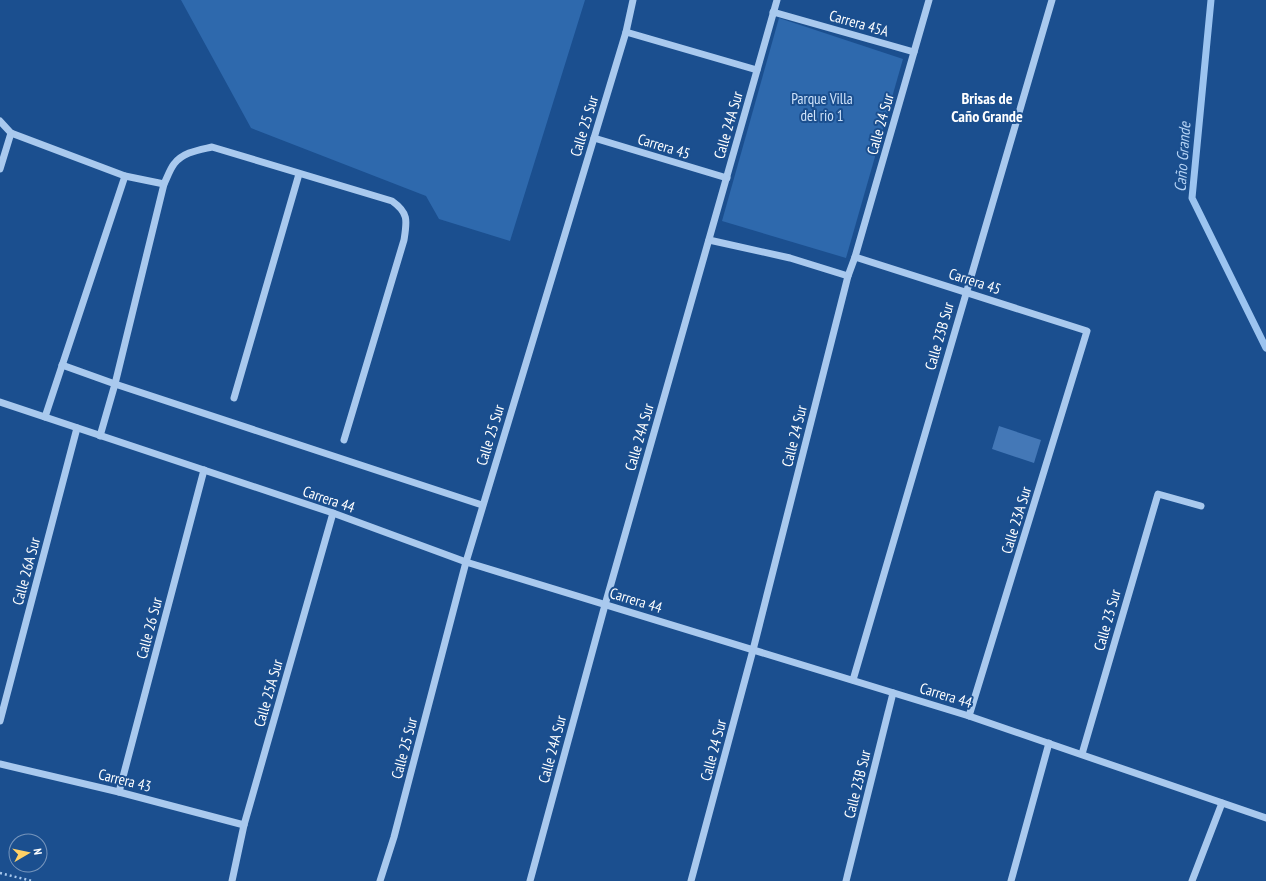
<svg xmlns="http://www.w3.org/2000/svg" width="1266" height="881" font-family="'PT Sans Narrow',sans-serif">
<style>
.green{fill:#2e69ad}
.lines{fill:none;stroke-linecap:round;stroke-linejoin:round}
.stream{stroke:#9cc4f0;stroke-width:7}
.building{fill:#4478b7}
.path{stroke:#a9c9ee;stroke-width:2.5;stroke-dasharray:2 3;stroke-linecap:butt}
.minor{stroke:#a9c9ee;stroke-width:7}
.labels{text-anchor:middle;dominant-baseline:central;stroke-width:4;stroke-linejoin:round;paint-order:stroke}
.street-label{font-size:15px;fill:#fff;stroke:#1b4f8f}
.park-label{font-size:15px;fill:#cfe3fa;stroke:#1b4f8f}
.neighbourhood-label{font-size:16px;font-weight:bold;fill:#fff;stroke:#1b4f8f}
.water-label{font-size:16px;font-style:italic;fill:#b5d3f5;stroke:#1b4f8f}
</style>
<rect width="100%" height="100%" fill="#1b4f8f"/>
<g class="green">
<polygon points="181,0 585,0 510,241 439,219 426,196 251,128"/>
<polygon points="779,18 903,59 846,258 722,221"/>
</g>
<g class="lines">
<polyline class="stream" points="1211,0 1192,198 1266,348"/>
</g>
<polygon class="building" points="999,426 1041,440 1034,463 992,449"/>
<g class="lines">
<polyline class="path" points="0,873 32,881"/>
<g class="minor">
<polyline points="773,12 914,52"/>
<polyline points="626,32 757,70"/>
<polyline points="0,121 11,133 125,176 164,184"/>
<polyline points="594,138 727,178"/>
<polyline points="0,169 11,133"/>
<polyline points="709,240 790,258 848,276"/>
<polyline points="855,257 1087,331 969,716"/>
<polyline points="62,365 115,384 482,505"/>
<polyline points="234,398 299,174"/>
<polyline points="0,402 333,513 466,562 969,716 1266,818"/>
<polyline points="45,417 125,176"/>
<path d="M100 436 115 384 164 184C167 178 170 169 174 164 183 152 199 150 212 147L392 201C409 213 407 221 404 240L344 440"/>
<polyline points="853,680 1052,0"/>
<polyline points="0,721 77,428"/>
<polyline points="1082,754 1158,494 1201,506"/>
<polyline points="0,764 119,792 244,825"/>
<polyline points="119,792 204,470"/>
<polyline points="232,881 244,825 333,513"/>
<polyline points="380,881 394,837 466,562 626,32 633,0"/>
<polyline points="530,881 605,605 777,0"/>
<polyline points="691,881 753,650 848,276 855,257 929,0"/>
<polyline points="846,881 893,693"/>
<polyline points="1011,881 1049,743"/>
<polyline points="1192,881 1222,803"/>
</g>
</g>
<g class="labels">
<g class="street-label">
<text transform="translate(859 23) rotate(16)">Carrera 45A</text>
<text transform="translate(880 124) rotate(-74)">Calle 24 Sur</text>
<text transform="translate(728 125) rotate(-74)">Calle 24A Sur</text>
<text transform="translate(584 126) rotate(-73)">Calle 25 Sur</text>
<text transform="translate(664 146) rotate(17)">Carrera 45</text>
<text transform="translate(975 281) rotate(18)">Carrera 45</text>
<text transform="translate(939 336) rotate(-74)">Calle 23B Sur</text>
<text transform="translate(490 435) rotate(-73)">Calle 25 Sur</text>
<text transform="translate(794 436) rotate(-76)">Calle 24 Sur</text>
<text transform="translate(639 437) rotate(-74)">Calle 24A Sur</text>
<text transform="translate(329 499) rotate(19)">Carrera 44</text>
<text transform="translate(1016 520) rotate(-73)">Calle 23A Sur</text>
<text transform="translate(26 571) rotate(-75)">Calle 26A Sur</text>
<text transform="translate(636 600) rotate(17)">Carrera 44</text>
<text transform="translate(1107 620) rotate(-74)">Calle 23 Sur</text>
<text transform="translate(149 628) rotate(-75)">Calle 26 Sur</text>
<text transform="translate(268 693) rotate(-74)">Calle 25A Sur</text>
<text transform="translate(946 695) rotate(17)">Carrera 44</text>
<text transform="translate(404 748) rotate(-75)">Calle 25 Sur</text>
<text transform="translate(552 749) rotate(-75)">Calle 24A Sur</text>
<text transform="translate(713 750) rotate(-75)">Calle 24 Sur</text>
<text transform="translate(125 780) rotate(14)">Carrera 43</text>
<text transform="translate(857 784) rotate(-76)">Calle 23B Sur</text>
</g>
<g class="park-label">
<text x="822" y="98">Parque Villa<tspan x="822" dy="17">del rio 1</tspan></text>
</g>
<g class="neighbourhood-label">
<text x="987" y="98">Brisas de<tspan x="987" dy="18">Caño Grande</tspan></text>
</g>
<g class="water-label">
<text transform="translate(1182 157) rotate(-86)">Caño Grande</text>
</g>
</g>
<g transform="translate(28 853) rotate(81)"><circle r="19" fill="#1b4f8f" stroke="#7695bc"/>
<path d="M0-3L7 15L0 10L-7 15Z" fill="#ffd166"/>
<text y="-6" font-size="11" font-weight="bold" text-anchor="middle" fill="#ffffff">N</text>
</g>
</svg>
